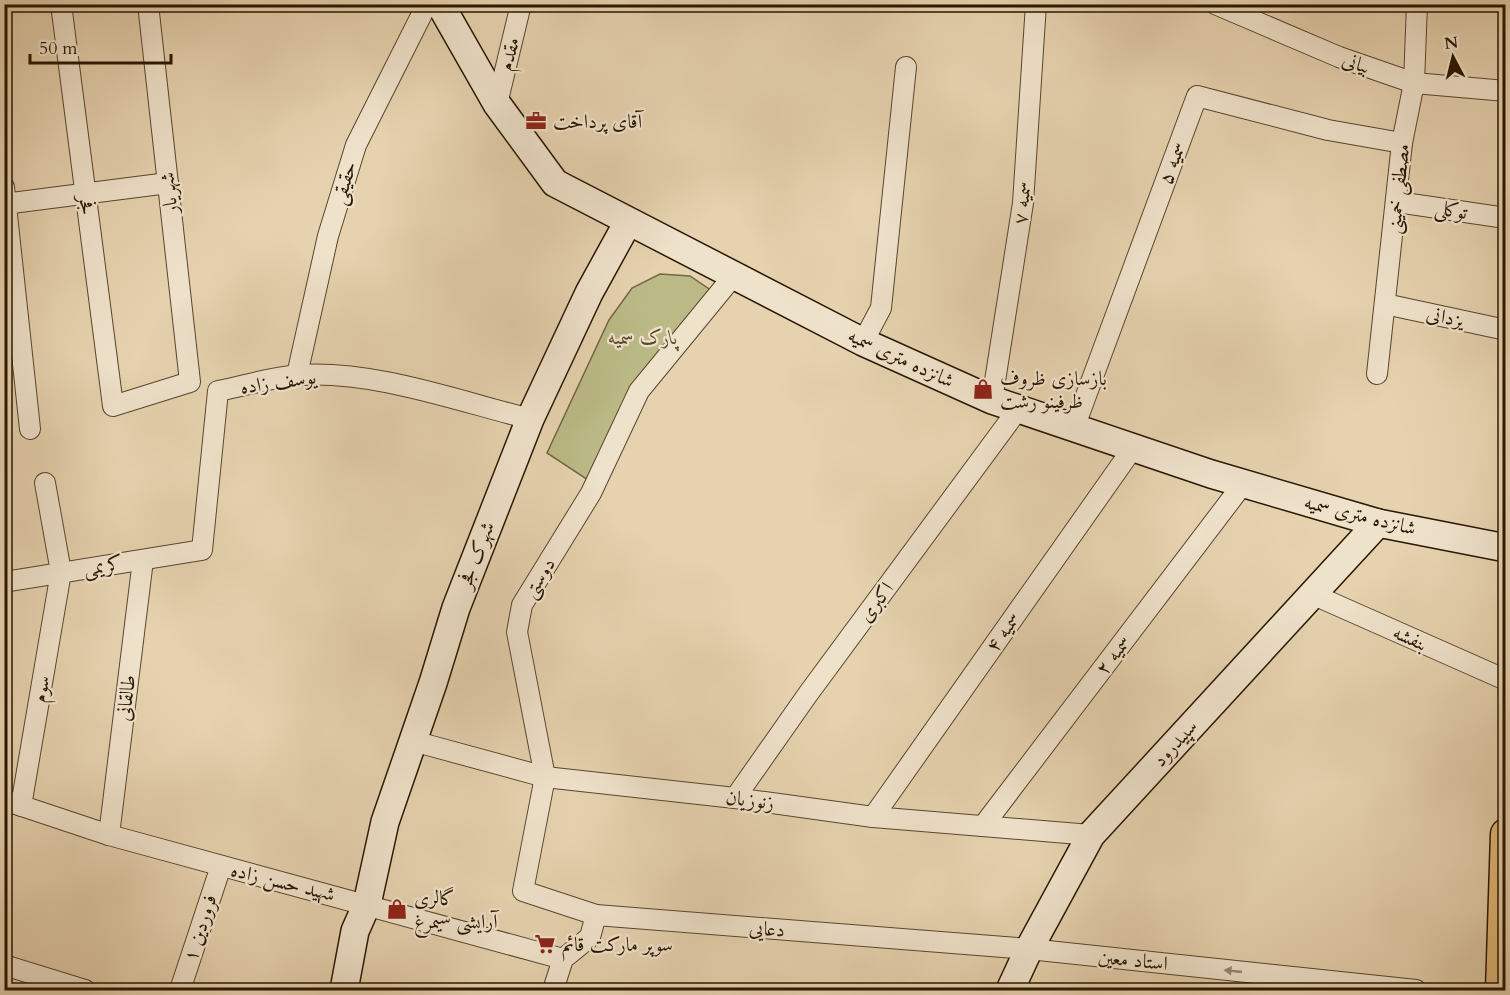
<svg xmlns="http://www.w3.org/2000/svg" width="1510" height="995" font-family="Cardo,Amiri,serif">
<style>
.green{fill:#bbba86;stroke:#726843;stroke-width:1.5}
.lines{fill:none;stroke-linecap:round;stroke-linejoin:round}
.street-casing{stroke:#58462c;stroke-width:22}
.secondary-casing{stroke:#291700;stroke-width:30}
.primary-casing{stroke:#291700;stroke-width:33}
.street{stroke:#efe2cb;stroke-width:20}
.secondary{stroke:#efe2cb;stroke-width:27}
.primary{stroke:#e3b978;stroke-width:30}
.oneway{fill:#968770}
.labels{text-anchor:middle;dominant-baseline:central;stroke-width:4.5;stroke-linejoin:round;paint-order:stroke}
.street-label{font-size:20px;fill:#291700;stroke:#efe2cb}
.poi-label{font-size:20px;fill:#291700;stroke:#efe2cb;text-anchor:start}
.park-label{font-size:20px;font-style:italic;fill:#554828;stroke:#efe2cb}
</style>
<rect width="100%" height="100%" fill="#e6d2af"/>
<filter id="stains"><feTurbulence type="fractalNoise" baseFrequency=".00333" numOctaves="4"/><feColorMatrix values="0 0 0 0 .2 0 0 0 0 .09 0 0 0 0 .02 0 0 0 .5 -.17"/></filter>
<radialGradient id="worn" r=".72"><stop offset=".6" stop-color="#630" stop-opacity="0"/><stop offset="1" stop-color="#630" stop-opacity=".3"/></radialGradient>
<polygon class="green" points="660,274 690,276 715,293 635,408 591,482 547,453 609,320 632,288"/>
<g class="lines">
<g class="street-casing">
<g id="street">
<polyline points="61,4 113,406 190,382 148,4"/>
<polyline points="1215,4 1339,57 1414,83 1506,91"/>
<polyline points="497,104 521,4"/>
<polyline points="4,187 30,429"/>
<polyline points="1397,202 1506,218"/>
<polyline points="4,204 168,183"/>
<polyline points="1385,304 1506,330"/>
<polyline points="863,342 881,308 906,67"/>
<polyline points="1377,374 1402,143 1414,83 1417,4"/>
<polyline points="297,375 328,236 356,145 427,4"/>
<polyline points="992,400 1023,203 1036,4"/>
<polyline points="1074,428 1197,96 1328,130 1402,143"/>
<path d="M4 582 202 550 218 391C244 386 272 377 299 375 374 370 458 401 530 419"/>
<polyline points="1314,595 1506,680"/>
<polyline points="413,741 545,777 735,798 873,817 1091,835"/>
<polyline points="735,798 808,694 1019,408"/>
<polyline points="4,800 109,835 563,959"/>
<polyline points="21,806 61,572 45,483"/>
<polyline points="873,817 1133,448"/>
<polyline points="983,826 1243,484"/>
<polyline points="109,835 143,560"/>
<polyline points="596,915 523,891 545,777 517,632 522,605 591,493 639,391 735,274"/>
<polyline points="4,965 85,990"/>
<polyline points="180,990 221,866"/>
<polyline points="553,990 563,959 590,937 596,915 1029,949 1416,990"/>
</g>
</g>
<g class="secondary-casing">
<g id="secondary">
<polyline points="440,4 497,104 555,183 863,342 992,400 1211,474 1378,523 1506,548"/>
<polyline points="344,990 355,931 367,904 385,822 433,683 456,608 530,419 589,293 628,222"/>
<polyline points="1010,990 1029,949 1091,835 1378,523"/>
</g>
</g>
<g class="primary-casing">
<polyline id="primary" points="1501,990 1506,834"/>
</g>
<use href="#street" class="street"/>
<use href="#secondary" class="secondary"/>
<use href="#primary" class="primary"/>
</g>
<defs><path id="oneway-solid" d="M-6-.8H1V-3.2L6.5 0L1 3.2V.8H-6Z" transform="scale(1.5)"/></defs>
<use class="oneway" href="#oneway-solid" transform="translate(1233 971) rotate(-174)"/>
<defs>
<g id="office-bare" transform="scale(1.62)"><path d="M-6-3h4V-5.5h4V-3h4V5H-6ZM-1-4.5V-3h2v-1.5ZM-6 0V1H6V0Z" fill="#8f2418" stroke="#efe2cb" stroke-width="2.5" paint-order="stroke"/></g>
<g id="shop-bare" transform="scale(1.62)"><path d="M-5-2.5h2.3a2.7 3.5 0 0 1 5.4 0H5L5.5 6h-11ZM-1.5-2.5h3a1.5 2.3 0 0 0-3 0Z" fill="#8f2418" stroke="#efe2cb" stroke-width="2.5" paint-order="stroke"/></g>
<g id="supermarket-bare" transform="scale(1.62)"><path d="M-6-5.5h2.5l.6 2H6L4.5 2H-2.5L-4.4-4H-6ZM-1.5 3.2a1.3 1.3 0 1 0 .1 0ZM3 3.2a1.3 1.3 0 1 0 .1 0Z" fill="#8f2418" stroke="#efe2cb" stroke-width="2.5" paint-order="stroke"/></g>
</defs>
<g fill-rule="evenodd">
<use href="#office-bare" x="536" y="121"/>
<use href="#shop-bare" x="983" y="389"/>
<use href="#shop-bare" x="397" y="909"/>
<use href="#supermarket-bare" x="545" y="944"/>
</g>
<g class="labels">
<g class="street-label">
<text transform="translate(509 54) rotate(-76)">مقدم</text>
<text transform="translate(1356 63) rotate(19)">بیانی</text>
<text transform="translate(1172 163) rotate(-70)">سمیه ۵</text>
<text transform="translate(344 183) rotate(-73)">حقیقی</text>
<text transform="translate(1398 189) rotate(-84)">مصطفی خمینی</text>
<text transform="translate(169 193) rotate(-96)">شهریار</text>
<text transform="translate(1022 203) rotate(-84)">سمیه ۷</text>
<text transform="translate(87 205) rotate(83)">فجر</text>
<text transform="translate(1451 210) rotate(9)">توکلی</text>
<text transform="translate(1445 317) rotate(12)">یزدانی</text>
<text transform="translate(901 358) rotate(25)">شانزده متری سمیه</text>
<text transform="translate(278 382) rotate(-8)">یوسف زاده</text>
<text transform="translate(1360 515) rotate(14)">شانزده متری سمیه</text>
<text transform="translate(476 555) rotate(-69)">شهرک فجر</text>
<text transform="translate(103 566) rotate(-8)">کریمی</text>
<text transform="translate(539 578) rotate(-58)">دوستی</text>
<text transform="translate(876 602) rotate(-53)">اکبری</text>
<text transform="translate(1003 632) rotate(-55)">سمیه ۴</text>
<text transform="translate(1410 638) rotate(24)">بنفشه</text>
<text transform="translate(1113 655) rotate(-53)">سمیه ۲</text>
<text transform="translate(41 689) rotate(-80)">سوم</text>
<text transform="translate(126 698) rotate(-83)">طالقانی</text>
<text transform="translate(1175 743) rotate(-48)">سپیدرود</text>
<text transform="translate(750 800) rotate(7)">زنوزیان</text>
<text transform="translate(283 882) rotate(14)">شهید حسن زاده</text>
<text transform="translate(200 928) rotate(-72)">فروردین ۱</text>
<text transform="translate(767 929) rotate(4)">دعایی</text>
<text transform="translate(1133 960) rotate(6)">استاد معین</text>
</g>
<g class="poi-label">
<text x="553" y="121">آقای پرداخت</text>
<text x="1000" y="378">بازسازی ظروف<tspan x="1000" dy="23">ظرفینو رشت</tspan></text>
<text x="414" y="898">گالری<tspan x="414" dy="23">آرایشی سیمرغ</tspan></text>
<text x="562" y="944">سوپر مارکت قائم</text>
</g>
<g class="park-label">
<text x="643" y="337">پارک سمیه</text>
</g>
</g>
<rect width="1510" height="995" fill="none" stroke="#e6d2af" stroke-width="24"/>
<rect x="6" y="6" width="1498" height="983" fill="none" stroke="#291700" stroke-width="3"/>
<rect x="12" y="12" width="1486" height="971" fill="none" stroke="#291700" stroke-width="1.5"/>
<g transform="translate(1453 57) rotate(353)" stroke="#efe2cb" stroke-width="4.5" paint-order="stroke">
<path d="M0-4.5L10 22L0 15L-10 22Z" fill="#291700"/>
<text y="-9" font-size="16" font-weight="bold" text-anchor="middle" fill="#291700">N</text>
</g>
<path d="M30 54v9h141v-9" fill="none" stroke="#291700" stroke-width="3"/>
<text x="39" y="54" font-size="18" fill="#291700" stroke="#efe2cb" stroke-width="4.5" paint-order="stroke">50 m</text>
<rect width="100%" height="100%" filter="url(#stains)"/>
<rect width="100%" height="100%" fill="url(#worn)"/>
</svg>
